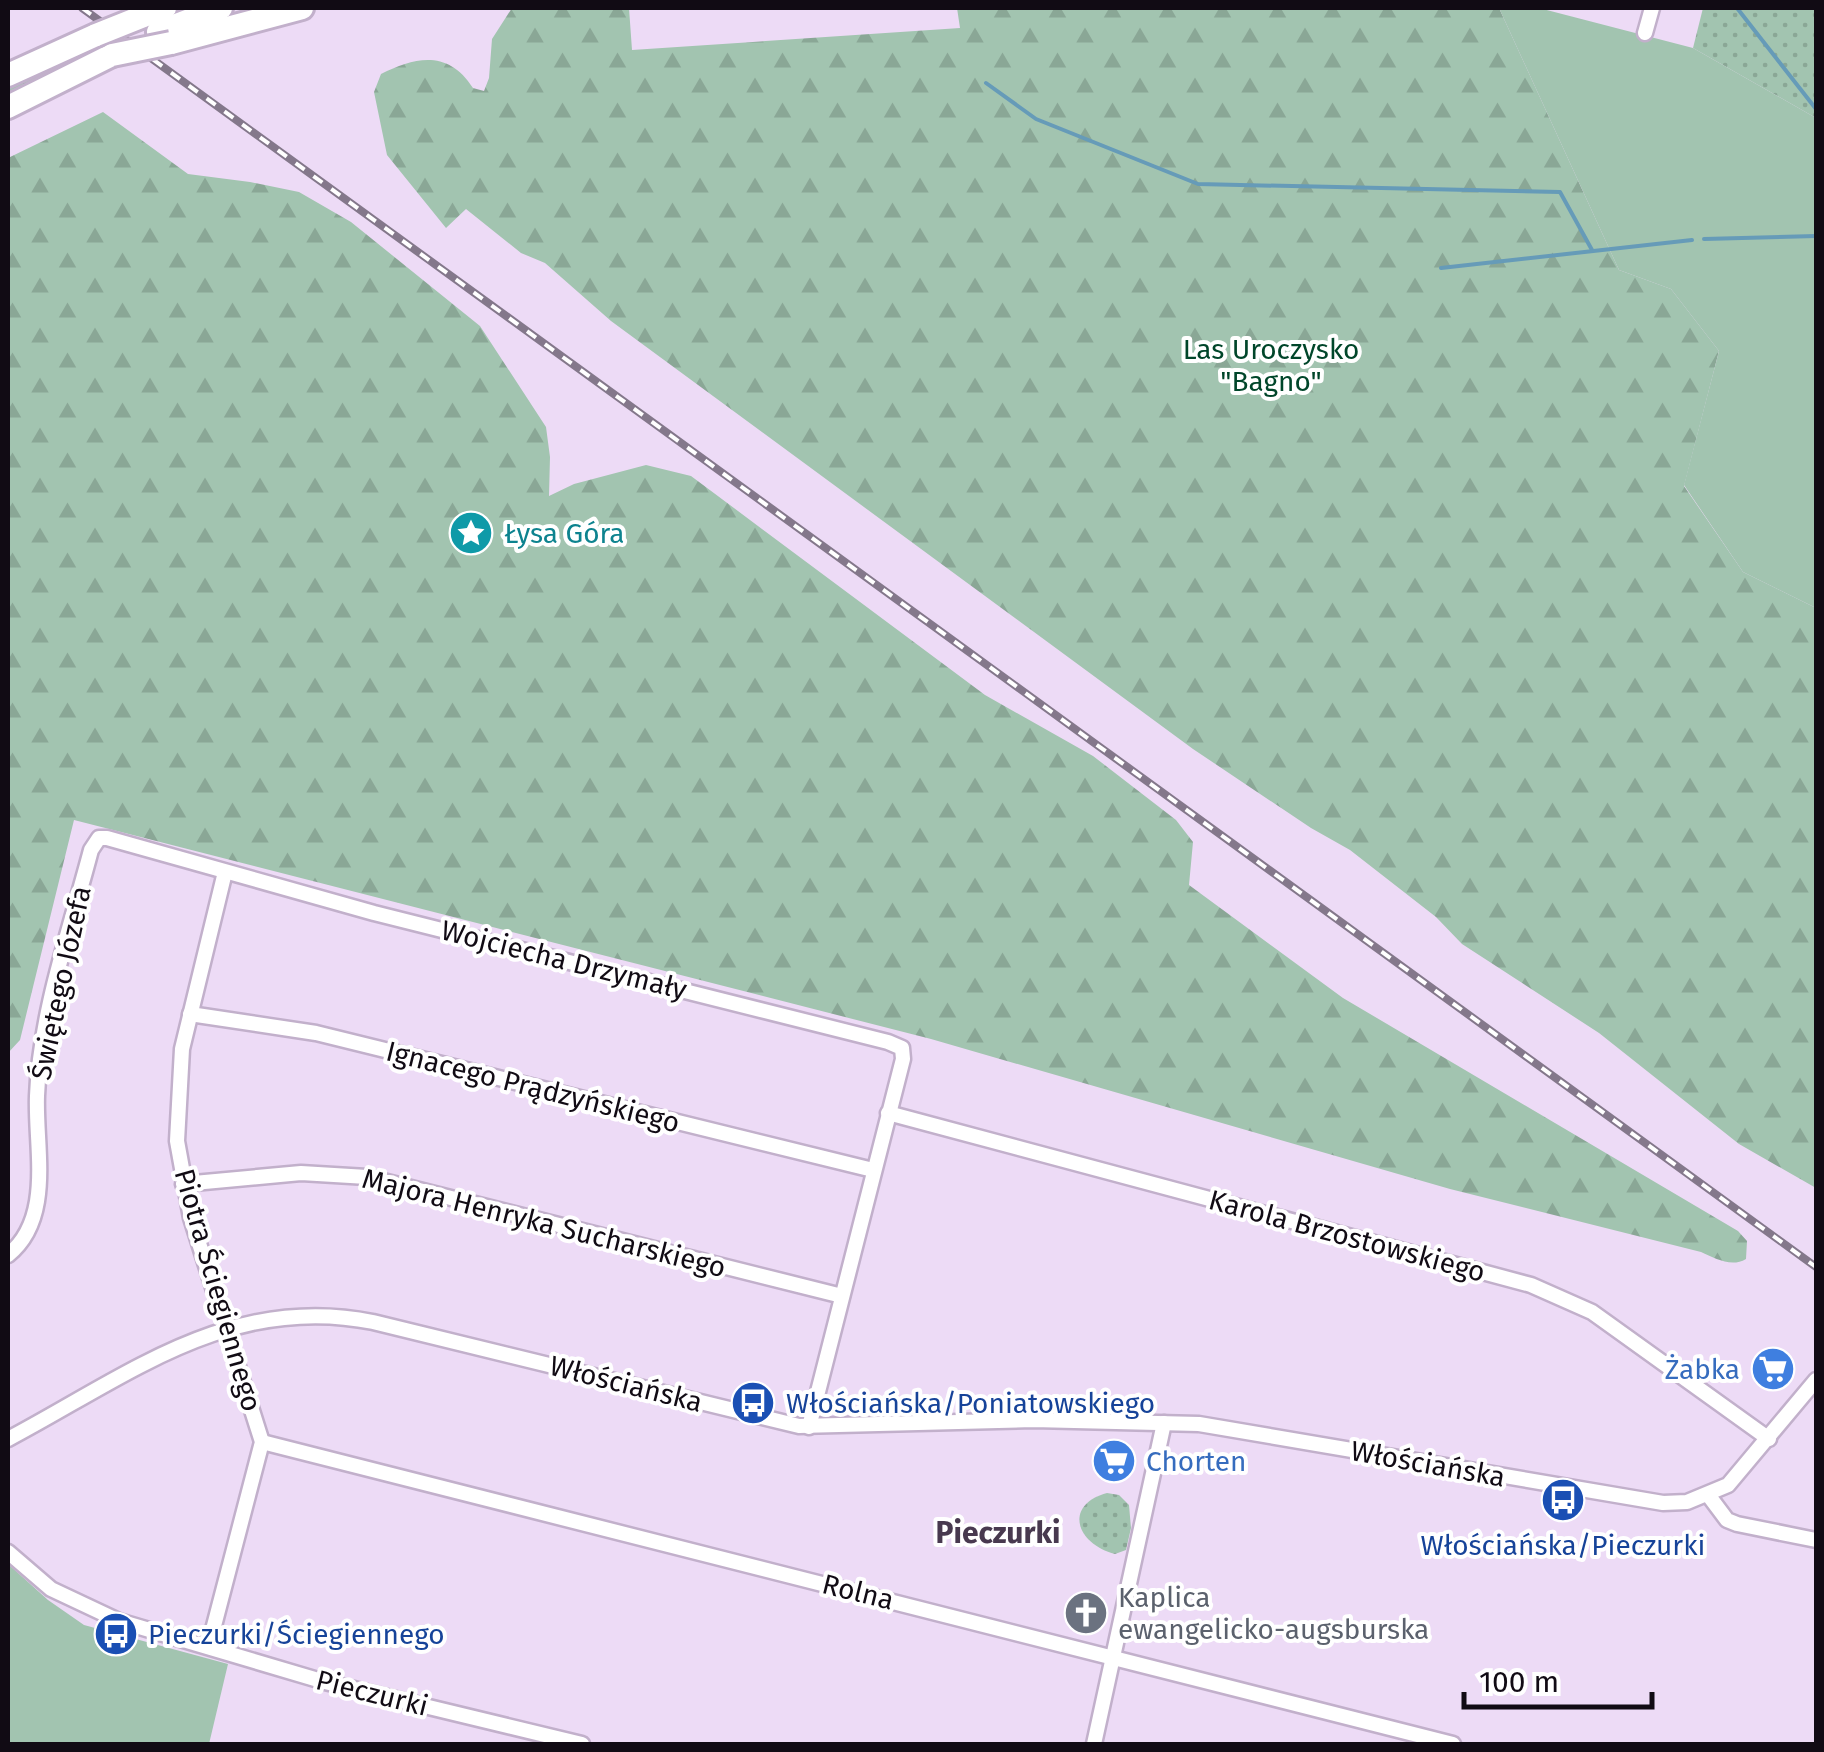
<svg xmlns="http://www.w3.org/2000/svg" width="1824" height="1752" font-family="'Fira Sans',sans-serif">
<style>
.grass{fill:url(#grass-dots)}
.forest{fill:url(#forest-firs)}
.green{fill:#a2c4b0}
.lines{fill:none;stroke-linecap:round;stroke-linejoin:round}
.stream{stroke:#669bb8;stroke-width:4}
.minor-casing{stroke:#c2b0cb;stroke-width:19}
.trunk-casing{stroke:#c2b0cb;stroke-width:28}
.minor{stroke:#fff;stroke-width:14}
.trunk{stroke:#fff;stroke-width:22}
.rail-casing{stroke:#84788b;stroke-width:8}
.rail{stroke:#fff;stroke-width:4;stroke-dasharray:11;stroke-linecap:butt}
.trunk-bridge-casing{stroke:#c2b0cb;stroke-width:28;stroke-linecap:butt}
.trunk-bridge{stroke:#fff;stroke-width:22}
.labels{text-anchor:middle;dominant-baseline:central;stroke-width:8;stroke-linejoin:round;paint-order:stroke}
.park-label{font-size:28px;fill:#00462a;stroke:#fff}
.culture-label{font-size:28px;fill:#0d838f;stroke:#fff;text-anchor:start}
.street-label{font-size:28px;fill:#110b14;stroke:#fff}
.shop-label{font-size:28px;fill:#366cbe;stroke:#fff;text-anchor:end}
.transit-label{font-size:28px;fill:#164399;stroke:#fff;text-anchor:start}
.worship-label{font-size:28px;fill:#5b616d;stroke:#fff;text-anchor:start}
.neighbourhood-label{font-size:30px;font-weight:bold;fill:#48394f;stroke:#fff}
</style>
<defs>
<pattern id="grass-dots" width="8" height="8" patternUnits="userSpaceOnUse" patternTransform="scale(2.5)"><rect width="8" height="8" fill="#a2c4b0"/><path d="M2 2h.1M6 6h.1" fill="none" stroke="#8aa796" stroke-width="1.8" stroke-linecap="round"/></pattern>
<pattern id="forest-firs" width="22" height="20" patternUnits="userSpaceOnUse" patternTransform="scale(2.5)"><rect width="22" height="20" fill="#a2c4b0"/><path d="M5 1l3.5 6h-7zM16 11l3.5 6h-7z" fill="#8aa796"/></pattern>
</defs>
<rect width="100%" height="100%" fill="#eddbf6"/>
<g class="grass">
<polygon points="1703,8 1816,8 1816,118 1693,48"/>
<polygon points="91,48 94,52 8,96 8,87"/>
<path d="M1107 1493 1119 1495 1129 1505 1131 1528 1126 1550 1115 1554C1076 1544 1063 1505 1107 1493Z"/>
</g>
<g class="forest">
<path d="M512 8H629L632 50 960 28 957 8H1499L1619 270 1671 289 1719 351 1684 486 1743 572 1816 608V1188L1739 1144 1599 1033 1462 944 1436 917 1350 850 1311 828 1193 749 611 321 545 263 521 253 466 209 446 228 387 155 374 92 381 74C416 56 449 50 473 88L484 91 489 78 492 39Z"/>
<path d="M103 112 188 174 250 182 299 192 351 222 480 326 546 427 550 457 549 496 574 484 646 465 691 476 985 695 1093 756 1176 820 1193 842 1189 885 1343 998 1738 1231 1747 1241 1746 1259C1731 1268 1715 1258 1701 1252L1450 1189 931 1039 74 820 20 1040 8 1053V158Z"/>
</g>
<g class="green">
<polygon points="1499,8 1539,8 1693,48 1816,118 1816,608 1743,572 1684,485 1719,351 1671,289 1619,270"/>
<polygon points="8,1564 48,1600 84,1625 228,1664 209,1744 8,1744"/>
</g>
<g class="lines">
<g class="stream">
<polyline points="1737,8 1816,109"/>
<polyline points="986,83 1036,119 1198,184 1560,192 1592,250"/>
<polyline points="1704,239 1816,236"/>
<polyline points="1441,268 1692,240"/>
</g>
<g class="minor-casing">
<g id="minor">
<polyline points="1645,33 1652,8"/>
<polyline points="190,1014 316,1033 873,1170"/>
<polyline points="888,1113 1531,1285 1592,1312 1769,1439"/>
<polyline points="183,1184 301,1173 367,1177 842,1296"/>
<path d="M8 1255C54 1218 35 1148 37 1096 40 1013 70 930 91 850L99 838H107L374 913 888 1042 902 1048 903 1059 809 1427"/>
<path d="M8 1439C127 1376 230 1293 373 1322L799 1426 1033 1420 1199 1424 1663 1503 1687 1502 1728 1485 1816 1380"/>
<polyline points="262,1442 1453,1744"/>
<polyline points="1709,1496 1727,1520 1737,1524 1816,1540"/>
<polyline points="8,1552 51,1589 119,1621 325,1682 582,1744"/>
<polyline points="209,1645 262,1442 191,1218 177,1141 182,1049 225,872"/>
<polyline points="1094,1744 1164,1423"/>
</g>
</g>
<g class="trunk-casing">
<g id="trunk">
<polyline points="141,17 165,8"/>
<polyline points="158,32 221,8"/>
<polyline points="171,43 302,8"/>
<polyline points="8,75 96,35"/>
<polyline points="8,107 112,55"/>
</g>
</g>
<use href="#minor" class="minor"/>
<use href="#trunk" class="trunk"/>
<g class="rail-casing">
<polyline id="rail" points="82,8 1816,1267"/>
</g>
<use href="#rail" class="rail"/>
<g class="trunk-bridge-casing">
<g id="trunk-bridge">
<polyline points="96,35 141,17"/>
<polyline points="112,55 171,43"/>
</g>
</g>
<use href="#trunk-bridge" class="trunk-bridge"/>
</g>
<defs>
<g id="sight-disc" transform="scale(2.25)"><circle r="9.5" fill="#0f9aa8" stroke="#fff"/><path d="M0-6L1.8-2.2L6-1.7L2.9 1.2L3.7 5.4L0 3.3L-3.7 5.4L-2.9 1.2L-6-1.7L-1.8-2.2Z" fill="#fff"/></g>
<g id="supermarket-disc" transform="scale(2.25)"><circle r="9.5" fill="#3f7fe0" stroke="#fff"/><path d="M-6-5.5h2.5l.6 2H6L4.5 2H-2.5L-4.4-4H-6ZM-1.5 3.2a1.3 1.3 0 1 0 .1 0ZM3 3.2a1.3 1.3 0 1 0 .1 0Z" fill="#fff"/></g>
<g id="bus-disc" transform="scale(2.25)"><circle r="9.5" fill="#1a4fb4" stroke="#fff"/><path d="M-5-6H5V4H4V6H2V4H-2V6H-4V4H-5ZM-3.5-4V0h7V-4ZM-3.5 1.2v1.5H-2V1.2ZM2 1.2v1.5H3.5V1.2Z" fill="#fff"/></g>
<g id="church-disc" transform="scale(2.25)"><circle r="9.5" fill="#6b7280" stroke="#fff"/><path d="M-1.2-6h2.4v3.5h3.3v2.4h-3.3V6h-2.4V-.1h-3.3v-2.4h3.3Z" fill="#fff"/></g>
</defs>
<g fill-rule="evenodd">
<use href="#sight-disc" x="471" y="533"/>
<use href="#supermarket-disc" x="1773" y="1369"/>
<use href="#bus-disc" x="753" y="1403"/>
<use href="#supermarket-disc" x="1114" y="1461"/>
<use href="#bus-disc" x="1563" y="1500"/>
<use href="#church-disc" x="1086" y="1613"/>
<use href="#bus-disc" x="116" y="1634"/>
</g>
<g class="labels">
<g class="park-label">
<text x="1271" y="349">Las Uroczysko<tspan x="1271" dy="32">"Bagno"</tspan></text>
</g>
<g class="culture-label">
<text x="504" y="533">Łysa Góra</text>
</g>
<g class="street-label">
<text transform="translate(564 960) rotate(14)">Wojciecha Drzymały</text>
<text transform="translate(61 983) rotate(-78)">Świętego Józefa</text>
<text transform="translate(533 1087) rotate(14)">Ignacego Prądzyńskiego</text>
<text transform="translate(544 1223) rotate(14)">Majora Henryka Sucharskiego</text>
<text transform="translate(1347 1236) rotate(15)">Karola Brzostowskiego</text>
<text transform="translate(218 1290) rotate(74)">Piotra Ściegiennego</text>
<text transform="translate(626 1384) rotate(14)">Włościańska</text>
<text transform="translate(1428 1464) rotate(10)">Włościańska</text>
<text transform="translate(858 1592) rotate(14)">Rolna</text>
<text transform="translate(372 1693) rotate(14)">Pieczurki</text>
</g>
<g class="shop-label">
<text x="1740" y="1369">Żabka</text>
<text x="1146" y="1461" text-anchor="start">Chorten</text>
</g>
<g class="transit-label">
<text x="786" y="1403">Włościańska/Poniatowskiego</text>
<text x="1563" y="1545" text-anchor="middle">Włościańska/Pieczurki</text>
<text x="148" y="1634">Pieczurki/Ściegiennego</text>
</g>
<g class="worship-label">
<text x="1118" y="1597">Kaplica<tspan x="1118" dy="32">ewangelicko-augsburska</tspan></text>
</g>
<g class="neighbourhood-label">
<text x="998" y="1533">Pieczurki</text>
</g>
</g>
<rect width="1824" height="1752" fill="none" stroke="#110b14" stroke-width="20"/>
<path d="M1464 1692v15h188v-15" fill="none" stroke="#110b14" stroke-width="5"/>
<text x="1479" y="1692" font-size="30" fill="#110b14" stroke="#ffffff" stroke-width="8" paint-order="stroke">100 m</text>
</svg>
